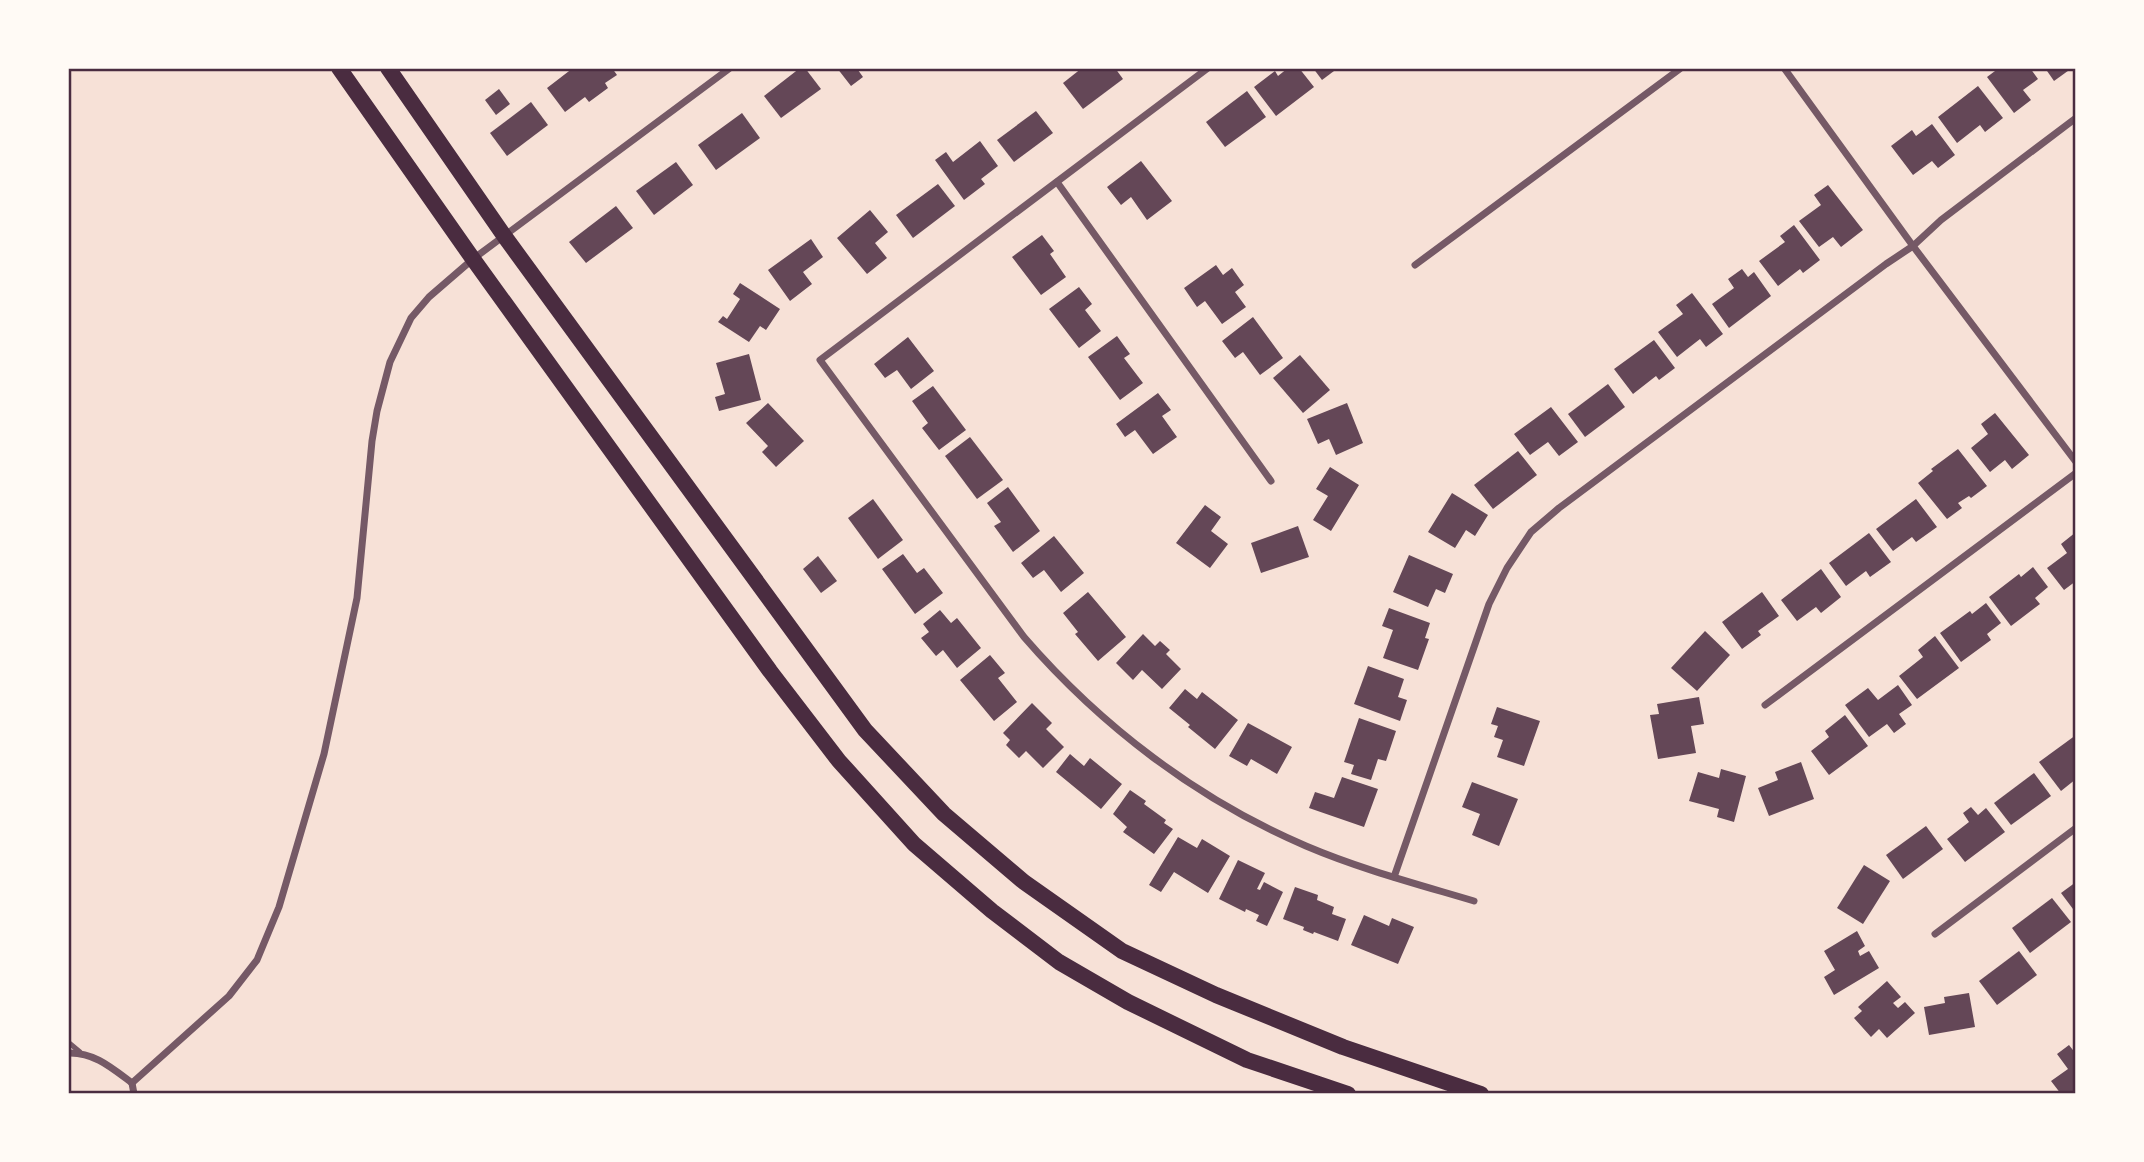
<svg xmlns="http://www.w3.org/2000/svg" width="2144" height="1162" font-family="Manrope,sans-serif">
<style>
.building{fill:#644757}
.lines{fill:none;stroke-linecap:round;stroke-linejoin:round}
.service{stroke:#755966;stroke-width:5}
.minor{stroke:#755966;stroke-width:7}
.primary{stroke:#4a2c40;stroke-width:16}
.neatline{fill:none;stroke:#4a2c40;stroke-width:2.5}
</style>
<rect width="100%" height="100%" fill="#f7e1d7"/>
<g class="building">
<polygon points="573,68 612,68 617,75 605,83 608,88 589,102 585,97 565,112 547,88"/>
<polygon points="800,68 805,68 821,89 781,118 764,96"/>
<polygon points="837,68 860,68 858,70 863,77 851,86"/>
<polygon points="1082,68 1115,68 1123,79 1083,109 1063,83"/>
<polygon points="1288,68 1299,68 1314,87 1276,116 1254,87 1275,71 1278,76"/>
<polygon points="1313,68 1338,68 1322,80"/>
<polygon points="1993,68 2030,68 2038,79 2023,90 2031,100 2014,113 1987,77 1995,71"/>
<polygon points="2045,68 2072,68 2054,81"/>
<polygon points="1978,86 2003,118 1985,132 1980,125 1957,143 1938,117"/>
<polygon points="499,89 510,104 496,115 485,100"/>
<polygon points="1247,91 1266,117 1225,147 1206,122"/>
<polygon points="531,102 548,125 507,156 490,133"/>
<polygon points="1036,111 1053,133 1014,162 997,140"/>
<polygon points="742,113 760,138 716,170 698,145"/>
<polygon points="1932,124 1955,155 1938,168 1932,161 1913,175 1891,146 1912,130 1916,136"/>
<polygon points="980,141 998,166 981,179 985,184 964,200 935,160 946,152 953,162"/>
<polygon points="1141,161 1172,201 1147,220 1131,197 1121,205 1107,187"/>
<polygon points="676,162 693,185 654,215 636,191"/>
<polygon points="938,184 955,206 913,238 896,215"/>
<polygon points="1828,185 1863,230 1841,247 1833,237 1819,247 1799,221 1821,205 1814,195"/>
<polygon points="616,206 633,228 586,263 569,242"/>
<polygon points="870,210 888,232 875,243 887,258 867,274 837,238"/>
<polygon points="1794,225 1820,260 1803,273 1800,269 1778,286 1759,261 1785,242 1780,236"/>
<polygon points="1042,235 1054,251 1050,254 1066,277 1041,295 1012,257"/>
<polygon points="811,239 823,257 803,272 812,284 790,301 768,270"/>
<polygon points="1216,265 1223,275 1232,268 1244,285 1235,292 1246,307 1222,324 1205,301 1197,307 1184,288"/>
<polygon points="1742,269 1748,277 1754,272 1771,296 1729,328 1712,304 1734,288 1728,279"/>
<polygon points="740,283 780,309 766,330 760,326 749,342 718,322 723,316 727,319 740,299 733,294"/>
<polygon points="1079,287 1092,304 1085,310 1101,331 1079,348 1049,309"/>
<polygon points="1692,293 1723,334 1706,347 1700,339 1677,357 1658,332 1683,314 1676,305"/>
<polygon points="1253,317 1283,358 1260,375 1243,352 1235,358 1222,341"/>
<polygon points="1117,336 1130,354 1124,358 1143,383 1120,400 1088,357"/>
<polygon points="908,337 934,371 911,389 897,370 885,378 874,364"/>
<polygon points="1654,340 1675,368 1659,380 1656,376 1633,394 1614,369"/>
<polygon points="749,354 761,400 719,411 715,397 725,394 716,363"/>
<polygon points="1300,355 1330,390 1303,413 1273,378"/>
<polygon points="1608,384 1625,407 1585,437 1568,414"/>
<polygon points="933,386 966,430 939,450 922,428 928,423 912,401"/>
<polygon points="1158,393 1171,410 1162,416 1177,437 1153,454 1135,430 1125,437 1116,424"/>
<polygon points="768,403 804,441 776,467 762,452 768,446 746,423"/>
<polygon points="1347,403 1363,443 1336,455 1329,439 1318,444 1307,419"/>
<polygon points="1551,407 1578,442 1559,456 1548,442 1530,455 1514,434"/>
<polygon points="1995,413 2029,455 2012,469 2005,460 1990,472 1971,448 1988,434 1981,424"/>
<polygon points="970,437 1003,480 977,499 945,456"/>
<polygon points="1958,449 1987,486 1971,498 1969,496 1958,503 1962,508 1947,519 1918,483 1933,471 1931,469"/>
<polygon points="1518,451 1537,475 1493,509 1474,485"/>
<polygon points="1330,467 1359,485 1331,531 1313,520 1328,496 1316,489"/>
<polygon points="1008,487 1040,531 1013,552 994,526 1001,522 987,503"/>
<polygon points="1452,493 1488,515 1475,536 1466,530 1455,548 1428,532"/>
<polygon points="873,499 903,540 878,559 848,518"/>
<polygon points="1916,499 1937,527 1916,542 1912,537 1893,551 1876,529"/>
<polygon points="1205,505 1221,517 1211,531 1228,544 1210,568 1176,543"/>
<polygon points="1298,526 1309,557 1261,573 1251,543"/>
<polygon points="2076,532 2076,581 2064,590 2047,568 2067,553 2061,544"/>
<polygon points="1869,533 1891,562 1870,577 1866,571 1846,586 1829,563"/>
<polygon points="1054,536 1084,573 1061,592 1044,570 1033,578 1021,563"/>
<polygon points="903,554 917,573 924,568 943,593 915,614 882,569"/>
<polygon points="1409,555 1453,574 1445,593 1436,589 1428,607 1393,592"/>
<polygon points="818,556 837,581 821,593 803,569"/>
<polygon points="2033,567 2048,587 2035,598 2040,604 2011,626 1989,597 2019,574 2021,577"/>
<polygon points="1821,569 1841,597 1821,613 1816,607 1797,621 1781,600"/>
<polygon points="1088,592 1126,637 1098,661 1075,634 1078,632 1063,613"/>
<polygon points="1762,592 1779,616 1758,631 1761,635 1742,649 1722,622"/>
<polygon points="1986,603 2001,623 1987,634 1991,640 1961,662 1940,633 1970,611 1972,614"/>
<polygon points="1389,608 1430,623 1425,638 1429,639 1418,670 1383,658 1393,630 1382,626"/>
<polygon points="940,610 951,623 957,618 981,648 957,668 943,650 936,656 921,638 929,632 923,624"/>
<polygon points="1705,631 1730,655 1697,691 1671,668"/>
<polygon points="1143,634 1155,646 1160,641 1170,650 1166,654 1181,669 1162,689 1142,670 1133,680 1116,663"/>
<polygon points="1935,636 1959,668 1917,699 1899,676 1923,657 1918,650"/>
<polygon points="990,655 1005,673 998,678 1017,702 994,721 960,680"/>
<polygon points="1368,666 1404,679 1398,697 1407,700 1400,721 1354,704"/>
<polygon points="1898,685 1912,705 1899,714 1906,724 1894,733 1887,724 1869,737 1845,705 1868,688 1878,700"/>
<polygon points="1185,689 1197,699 1202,692 1238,720 1215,749 1188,727 1190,725 1169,708"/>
<polygon points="1699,697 1704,724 1691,726 1696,753 1658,759 1650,715 1659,714 1657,704"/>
<polygon points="1032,703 1052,723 1046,729 1064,747 1043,768 1026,751 1019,758 1006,745 1010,740 1003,733"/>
<polygon points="1497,707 1540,721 1524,766 1497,757 1503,740 1494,737 1498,726 1491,724"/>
<polygon points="1845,715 1868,746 1829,775 1811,751 1829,737 1825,731"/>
<polygon points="1359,718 1396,731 1386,761 1378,759 1371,780 1351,774 1354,765 1344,762"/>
<polygon points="1248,723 1292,747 1277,774 1251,759 1247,766 1229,756"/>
<polygon points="2076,735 2076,779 2061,791 2039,762"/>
<polygon points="1070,754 1084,766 1090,758 1122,784 1101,809 1056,772"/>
<polygon points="1801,762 1814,799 1769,816 1758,788 1778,780 1775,772"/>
<polygon points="1721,769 1746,776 1734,822 1717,817 1719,809 1689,801 1698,772 1719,778"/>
<polygon points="2034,773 2051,796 2011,825 1994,803"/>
<polygon points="1342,777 1378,789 1364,827 1309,808 1315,792 1334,798"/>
<polygon points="1472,782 1518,799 1499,846 1472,835 1480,814 1462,807"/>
<polygon points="1130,790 1146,801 1144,804 1166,820 1164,823 1173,829 1154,854 1123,832 1127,827 1113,814"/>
<polygon points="1971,807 1978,815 1986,808 2005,832 1965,862 1947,839 1969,822 1963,813"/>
<polygon points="1926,826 1943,849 1903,879 1886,855"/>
<polygon points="1178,837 1197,848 1202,839 1230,856 1208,893 1174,872 1161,892 1149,885"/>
<polygon points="1238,860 1265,873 1257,889 1260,890 1264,882 1283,892 1267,926 1256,921 1259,915 1246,909 1245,912 1219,899"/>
<polygon points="1864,865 1890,881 1863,924 1837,908"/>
<polygon points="2076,882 2076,913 2061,893"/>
<polygon points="1295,887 1318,895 1317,900 1334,907 1332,914 1346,919 1338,941 1314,932 1313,934 1303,930 1304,927 1283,919"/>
<polygon points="2052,898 2071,922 2030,953 2012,928"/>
<polygon points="1364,915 1389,926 1392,918 1414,927 1398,964 1351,945"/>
<polygon points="1857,931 1865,946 1858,951 1860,956 1869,951 1879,968 1834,995 1824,977 1835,970 1824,951"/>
<polygon points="2019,951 2037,975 1997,1005 1979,981"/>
<polygon points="1887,981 1901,997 1893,1003 1898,1008 1905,1002 1915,1013 1887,1038 1879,1029 1871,1037 1854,1018 1862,1011 1858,1007"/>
<polygon points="1969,993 1975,1027 1929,1035 1924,1007 1945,1003 1944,997"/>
<polygon points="2069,1045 2076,1054 2076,1094 2061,1094 2051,1081 2068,1069 2057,1054"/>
</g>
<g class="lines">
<polyline class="service" points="68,1042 80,1052"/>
<g class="minor">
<path d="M1208 68 820 360 1024 637C1101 726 1198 800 1306 846 1360 869 1417 884 1474 901"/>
<polyline points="1784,68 1913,246 2076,462"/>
<polyline points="1057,182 1271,481"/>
<polyline points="1415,265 1681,68"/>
<polyline points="1765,705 2076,473"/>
<polyline points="1394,877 1489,604 1507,568 1531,532 1559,508 1886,264 1913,246 1941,220 2076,118"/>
<polyline points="1935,934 2076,828"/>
<path d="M68 1053C94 1052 112 1068 132 1083"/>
<polyline points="132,1083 229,996 257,960 279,907 324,754 357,598 372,441 377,411 390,362 411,318 429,297 473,259 730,68"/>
<polyline points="132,1083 134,1094"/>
</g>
<g class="primary">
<polyline points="339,68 473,259 770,671 839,761 914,844 992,911 1059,962 1128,1002 1247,1060 1348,1094"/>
<polyline points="388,68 505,237 865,730 944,814 1024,882 1122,951 1216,995 1343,1047 1481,1094"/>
</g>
</g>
<rect width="2144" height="1162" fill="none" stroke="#fffaf5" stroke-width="140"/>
<rect x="70" y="70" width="2004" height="1022" class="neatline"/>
</svg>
